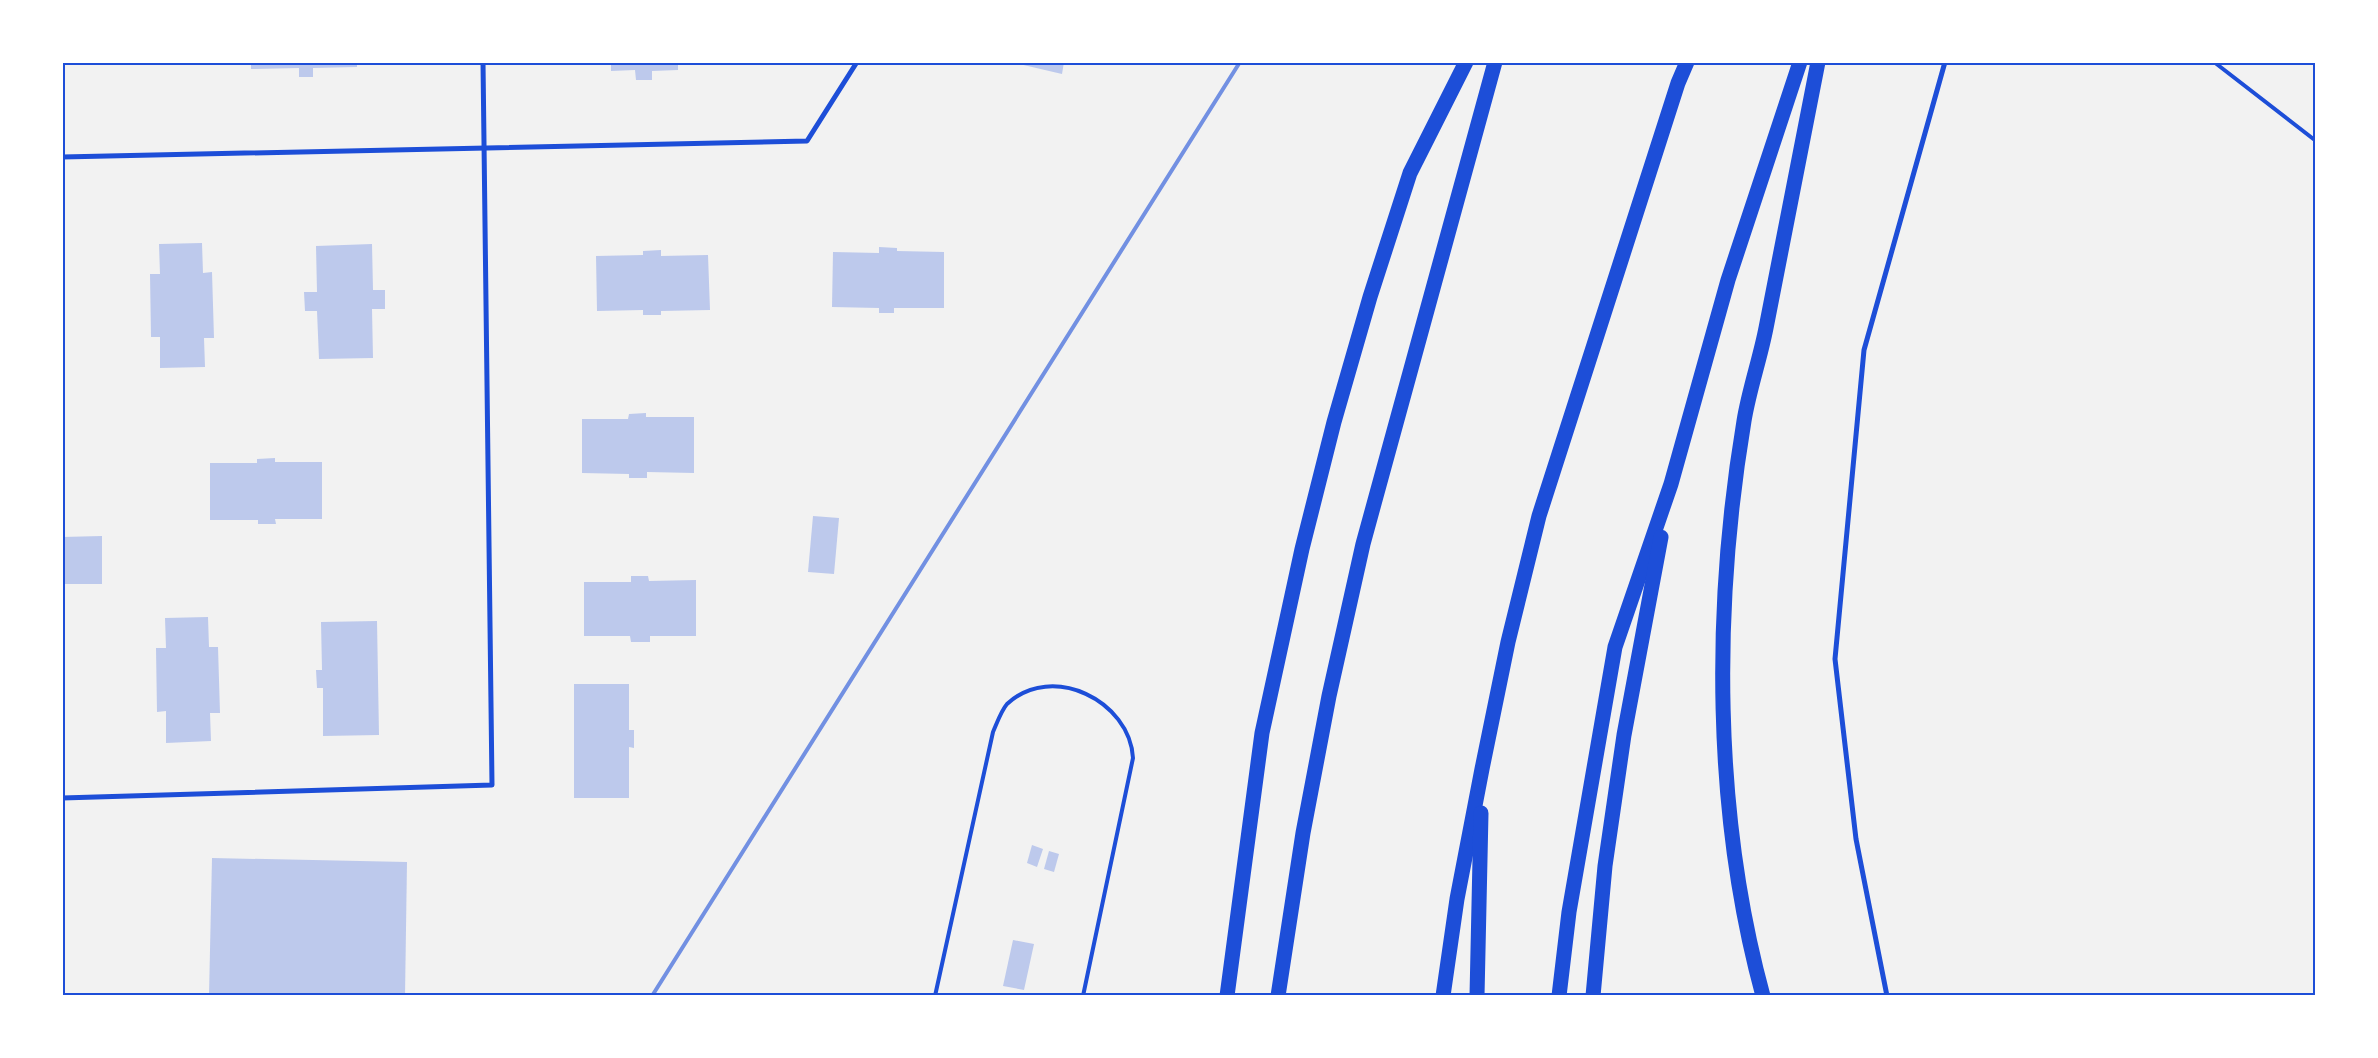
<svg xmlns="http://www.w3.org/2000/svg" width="2378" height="1058" font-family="Cabin,sans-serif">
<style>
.building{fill:#bdc9ec}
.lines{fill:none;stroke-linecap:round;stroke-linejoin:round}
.service{stroke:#1d4ed8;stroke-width:4}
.minor{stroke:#1d4ed8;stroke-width:5}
.motorway{stroke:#1d4ed8;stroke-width:15}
.rail{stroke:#7290e2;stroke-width:4}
.neatline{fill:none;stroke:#1d4ed8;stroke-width:2}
</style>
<rect width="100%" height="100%" fill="#f2f2f2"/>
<g class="building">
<polygon points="251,62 357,62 357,67 313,68 313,77 299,77 299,68 251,69"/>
<polygon points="611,62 678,62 678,70 652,71 652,80 636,80 635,70 611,71"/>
<polygon points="1011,62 1064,62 1062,74"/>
<polygon points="202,243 203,273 212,272 214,338 204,338 205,367 160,368 160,337 151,337 150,274 160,274 159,244"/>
<polygon points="372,244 373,290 385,290 385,309 372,309 373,358 319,359 317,311 305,311 304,292 317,292 316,246"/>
<polygon points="879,247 897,248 897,251 944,252 944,308 894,308 894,313 879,313 879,308 832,307 833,252 879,253"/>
<polygon points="661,250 661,256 708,255 710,310 661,311 661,315 643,315 643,310 597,311 596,256 643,255 643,251"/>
<polygon points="646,413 646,417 694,417 694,473 647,472 647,478 629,478 629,474 582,473 582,419 628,419 629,414"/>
<polygon points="275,458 275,462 322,462 322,519 275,519 276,524 258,524 258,520 210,520 210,463 257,463 257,459"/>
<polygon points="813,516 839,518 834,574 808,572"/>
<polygon points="102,536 102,584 62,584 62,537"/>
<polygon points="631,576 648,576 649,581 696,580 696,636 650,636 650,642 631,642 630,636 584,636 584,582 631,582"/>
<polygon points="208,617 209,647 218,647 220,713 210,713 211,741 166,743 166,711 157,712 156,648 166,648 165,618"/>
<polygon points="377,621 379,735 323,736 323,688 317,688 316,670 322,670 321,622"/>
<polygon points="574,684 629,684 629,730 634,730 634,748 629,747 629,798 574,798"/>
<polygon points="1032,845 1043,849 1037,867 1027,863"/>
<polygon points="1049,851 1059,854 1054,872 1044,869"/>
<polygon points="212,858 407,862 405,996 209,996"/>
<polygon points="1013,940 1034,944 1024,990 1003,986"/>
</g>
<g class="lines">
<g class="service">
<polyline points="2214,62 2316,141"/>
<path d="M935 996 993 732C997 723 1001 711 1007 704 1052 662 1130 701 1133 758L1083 996"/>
</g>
<g class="minor">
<polyline points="62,157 807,141 857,62"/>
<polyline points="62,798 492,785 483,62"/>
<polyline points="1887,996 1856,839 1835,659 1864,350 1945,62"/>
</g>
<g class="motorway">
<polyline points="1227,996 1262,733 1302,549 1334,422 1370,297 1410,173 1466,62"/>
<polyline points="1278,996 1303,833 1329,696 1363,544 1495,62"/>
<polyline points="1443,996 1457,899 1482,769 1508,642 1539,516 1678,83 1687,62"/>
<polyline points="1477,996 1481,813"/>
<polyline points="1559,996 1569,912 1615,647 1671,484 1728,280 1800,62"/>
<polyline points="1593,996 1605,866 1624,735 1661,537"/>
<path d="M1763 996C1713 813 1713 607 1744 421 1749 390 1760 359 1766 328 1784 240 1800 151 1818 62"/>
</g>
<polyline class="rail" points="652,996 1240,62"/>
</g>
<rect width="2378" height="1058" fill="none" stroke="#ffffff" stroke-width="128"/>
<rect x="64" y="64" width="2250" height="930" class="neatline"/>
</svg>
